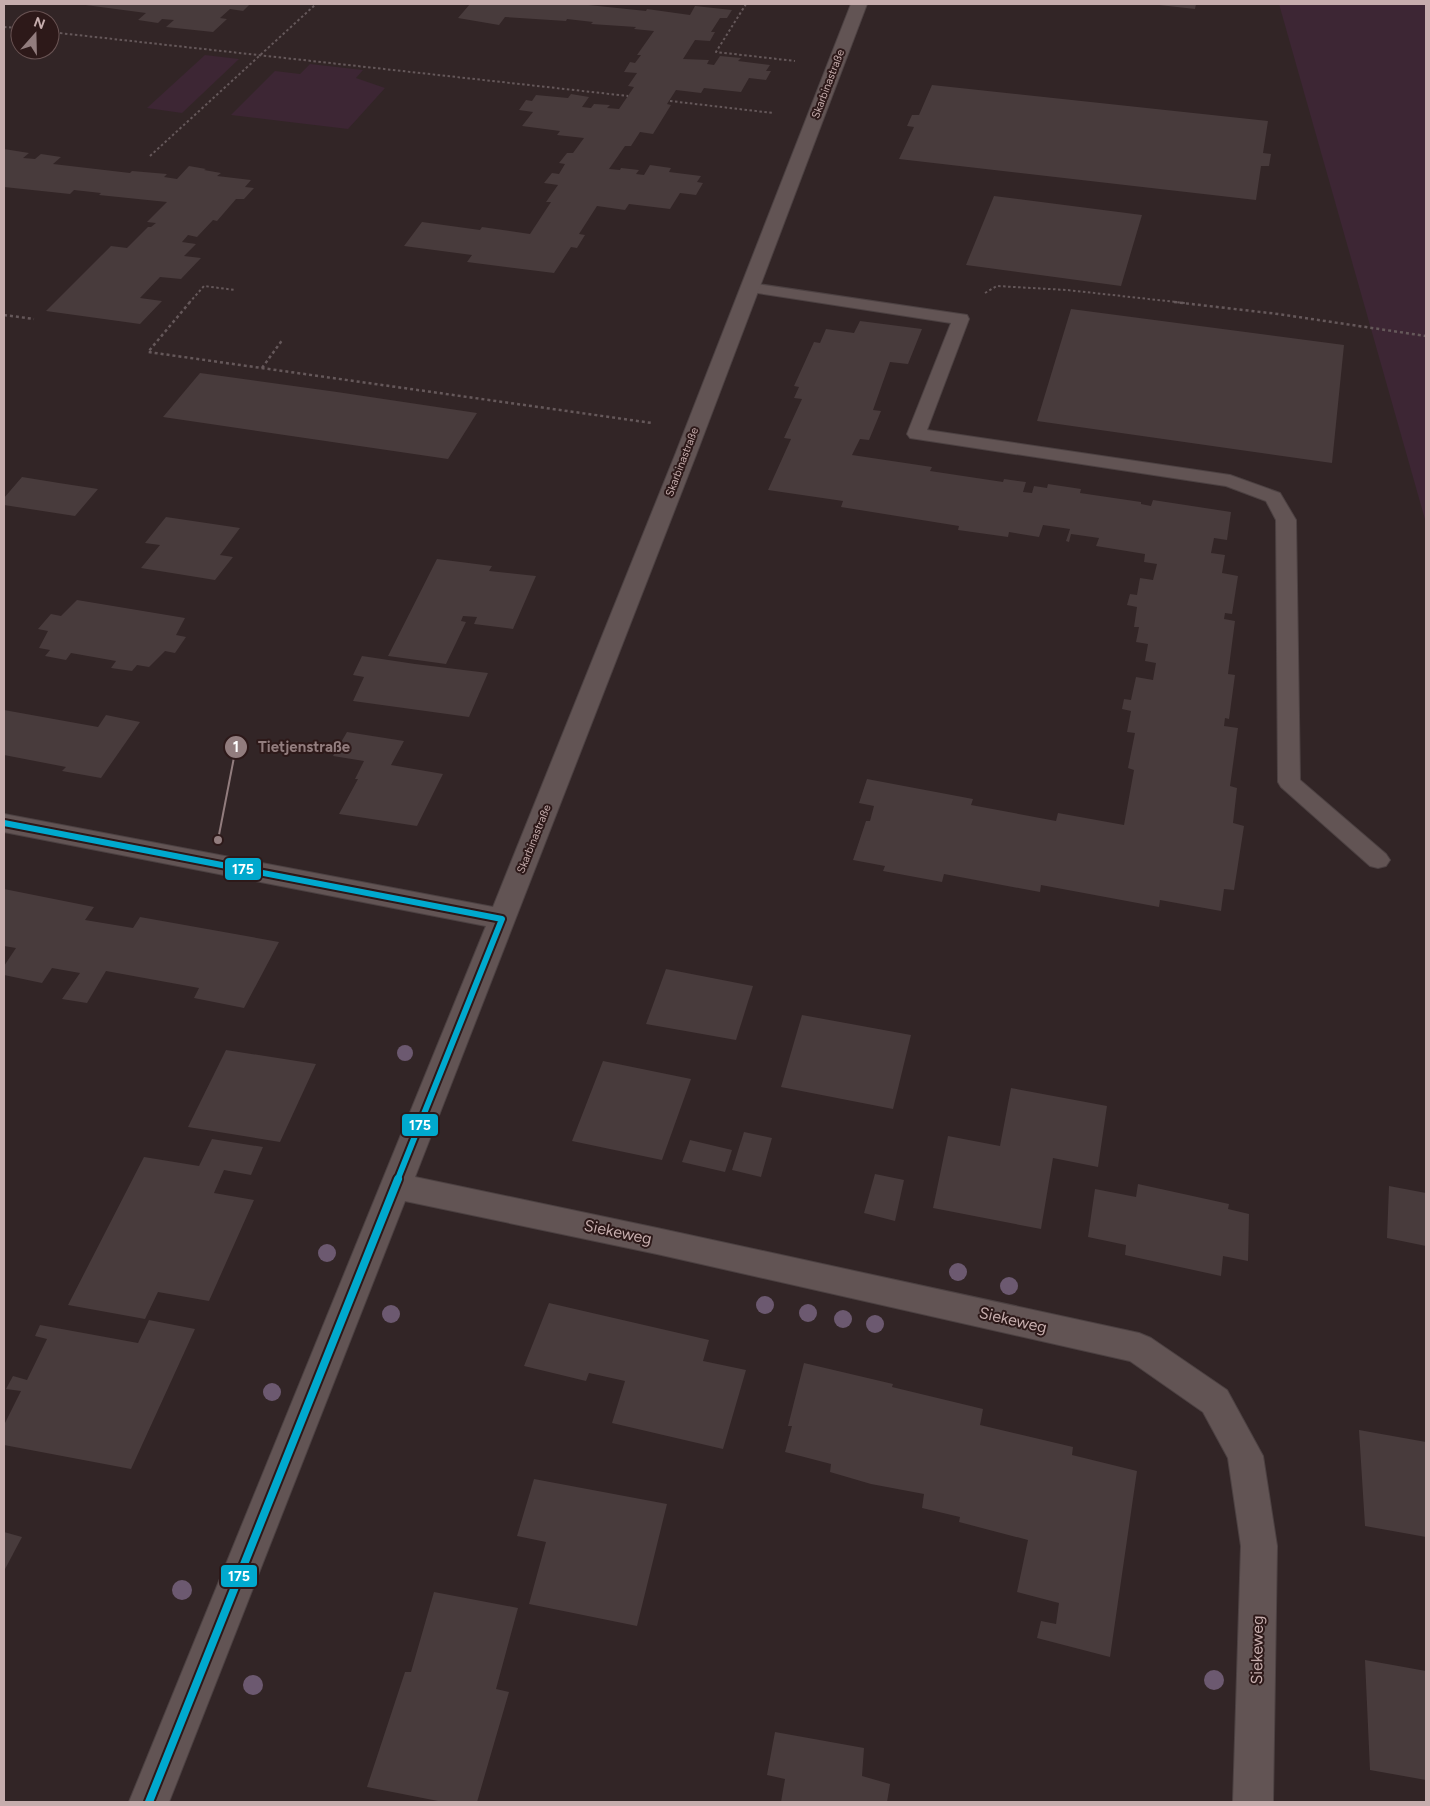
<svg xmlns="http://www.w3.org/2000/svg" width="1430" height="1806" font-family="Figtree,sans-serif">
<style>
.green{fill:#3d2634}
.building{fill:#483b3c}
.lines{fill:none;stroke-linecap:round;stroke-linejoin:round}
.lane-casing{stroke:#4c4142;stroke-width:2}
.street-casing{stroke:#4c4142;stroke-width:2}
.path-far1{stroke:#65585a;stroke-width:2;stroke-dasharray:2.5 2.5;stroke-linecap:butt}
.path{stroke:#65585a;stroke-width:2.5;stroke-dasharray:3 3;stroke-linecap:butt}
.lane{fill:#625454;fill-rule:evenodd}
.street{fill:#625454;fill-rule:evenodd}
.bus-1-far1-casing{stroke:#2d1919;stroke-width:10}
.bus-1-casing{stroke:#2d1919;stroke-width:12}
.bus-1-far1{stroke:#00a9ce;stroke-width:6}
.bus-1{stroke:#00a9ce;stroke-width:8}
.tree{fill:#6c5970}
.labels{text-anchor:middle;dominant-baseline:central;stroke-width:4;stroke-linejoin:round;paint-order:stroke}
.far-street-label{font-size:11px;fill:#c6adad;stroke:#2d1919}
.near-street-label{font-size:16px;fill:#c6adad;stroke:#2d1919}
.leader{fill:none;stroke:#927d7e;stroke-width:2}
.callout-dot{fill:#927d7e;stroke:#2d1919;stroke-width:2}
.mark-label{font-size:15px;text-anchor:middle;font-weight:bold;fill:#fff}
.callout-label{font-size:15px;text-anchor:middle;font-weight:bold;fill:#927d7e;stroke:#2d1919;stroke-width:4;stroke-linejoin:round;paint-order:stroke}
.line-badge{stroke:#2d1919;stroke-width:2}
.badge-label{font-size:14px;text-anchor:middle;font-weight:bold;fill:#fff}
</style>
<rect width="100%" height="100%" fill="#322526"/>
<g class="green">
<polygon points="1279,4 1426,4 1426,523"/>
<polygon points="205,55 239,59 182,113 147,108"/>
<polygon points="310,64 363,70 356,78 385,88 348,129 231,115 275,71 300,74"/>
</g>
<g class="building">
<polygon points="78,4 250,4 243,11 230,9 220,18 227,19 213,32 166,27 174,20 162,19 158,23 138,20 146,13"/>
<polygon points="470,4 579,4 646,11 647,9 690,15 695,6 732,10 727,18 720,18 711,32 715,32 710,41 695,40 683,59 709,60 707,64 714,65 720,56 741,58 738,61 770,65 766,71 771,71 766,80 749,78 741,92 704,88 701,93 676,90 667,104 671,105 653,134 640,132 631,146 625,146 609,169 620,170 621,168 639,170 636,174 644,175 650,165 671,168 669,172 701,176 697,182 703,183 696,195 680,193 670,209 629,204 625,210 597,206 579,234 585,235 577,248 571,247 554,273 467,262 472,255 404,246 422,222 480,230 482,227 530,234 551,202 546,202 558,185 544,183 552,173 559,174 565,164 559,163 567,153 573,153 584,138 557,135 560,131 522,126 533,112 519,110 526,100 532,101 536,95 568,98 571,94 589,97 582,107 591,108 594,104 610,105 607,108 619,109 634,87 628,86 637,73 624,72 630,62 635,63 641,55 637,55 654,31 634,29 636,27 591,24 593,22 567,19 566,21 505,17 499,25 458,18"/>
<polygon points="1150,4 1196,4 1195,9"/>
<polygon points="932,85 1268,121 1263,153 1271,154 1269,166 1261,166 1256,200 899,159 914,127 907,126 912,115 919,115"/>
<polygon points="4,149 29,153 23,158 35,159 41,154 61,157 53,164 130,173 132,171 167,174 164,177 177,179 189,166 206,169 204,170 221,173 217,176 251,180 245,187 254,188 244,199 236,199 217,221 213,220 197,237 188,235 182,242 196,244 184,256 201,258 181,279 160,277 140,298 162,301 140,324 46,311 111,246 127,248 148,227 151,227 156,223 147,222 167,202 99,195 101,193 74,190 70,194 4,187"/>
<polygon points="994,196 1142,215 1121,286 966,265"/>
<polygon points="1071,309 1344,345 1332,463 1037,421"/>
<polygon points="860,321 922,329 908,364 890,362 873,410 881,411 869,440 860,439 852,455 932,467 930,471 1003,482 1004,479 1026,482 1023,492 1032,493 1034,486 1047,488 1048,484 1081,489 1080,493 1141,502 1141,504 1151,506 1153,500 1231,512 1227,540 1214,538 1211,553 1225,555 1222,573 1238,576 1232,614 1225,613 1224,619 1235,621 1228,674 1235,675 1229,719 1225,718 1224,726 1238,728 1230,786 1237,788 1233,823 1244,826 1234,890 1224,889 1221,911 1160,900 1159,907 1041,885 1040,892 944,874 942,882 883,871 885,866 853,860 866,821 870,821 874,806 859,803 867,779 973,799 971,805 1056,821 1058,813 1124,825 1134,770 1128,768 1135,733 1127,732 1131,711 1122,709 1124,699 1131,700 1136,677 1153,680 1156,663 1145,661 1148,644 1136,642 1139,627 1134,627 1137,607 1127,605 1130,594 1137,595 1140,578 1153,580 1157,564 1144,562 1145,554 1096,546 1099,538 1071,534 1069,542 1066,541 1070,529 1043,525 1039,537 1009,532 1008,537 958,530 959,526 841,507 843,501 768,490 791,439 784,438 802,399 794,398 799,387 794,386 814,342 820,343 826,329 854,333"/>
<polygon points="200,373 337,392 477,413 448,459 163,417"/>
<polygon points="22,477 59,483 98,489 75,516 4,505 4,498"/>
<polygon points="166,517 240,528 220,555 233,557 215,580 141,568 160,545 145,543"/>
<polygon points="437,559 492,566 489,571 536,576 513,629 474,624 477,617 463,616 461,621 466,622 446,664 388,656"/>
<polygon points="77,600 185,618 176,635 186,637 175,653 165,651 149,667 137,665 132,671 111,668 116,661 71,653 66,660 45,656 50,650 39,648 48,631 38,629 51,614 61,616"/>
<polygon points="362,656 415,664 488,673 469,717 353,701 364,677 353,675"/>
<polygon points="4,710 98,727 106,715 140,722 101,778 62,771 66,767 4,755"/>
<polygon points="347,732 404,741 391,765 443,774 417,826 339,814 358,779 355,779 364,761 333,756"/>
<polygon points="4,889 94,907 85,920 133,928 140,917 279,942 244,1008 194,998 199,988 106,971 87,1003 62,999 80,973 52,968 42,983 4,975 4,966 16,948 4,946"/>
<polygon points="666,969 753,986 736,1040 646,1024"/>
<polygon points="802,1015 911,1035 893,1109 781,1087"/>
<polygon points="226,1050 316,1064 280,1142 188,1127"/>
<polygon points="603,1061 691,1079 662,1160 572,1141"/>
<polygon points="1011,1088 1107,1106 1098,1167 1053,1158 1041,1229 933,1208 948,1136 1000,1146"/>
<polygon points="744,1132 772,1138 761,1177 732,1170"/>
<polygon points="212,1139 263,1147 251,1175 224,1170 214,1193 254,1200 209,1301 158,1292 145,1319 68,1305 144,1157 199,1166"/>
<polygon points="690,1140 732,1150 725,1172 682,1162"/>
<polygon points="875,1174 904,1180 895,1221 864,1213"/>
<polygon points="1138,1184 1229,1204 1228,1209 1249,1214 1248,1261 1223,1256 1221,1276 1125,1255 1126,1245 1088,1237 1095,1189 1136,1197"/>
<polygon points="1389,1186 1426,1193 1426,1246 1387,1238"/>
<polygon points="549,1303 709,1340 703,1361 746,1370 723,1449 612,1423 625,1381 589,1373 586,1381 524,1366"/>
<polygon points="149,1320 195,1329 131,1469 4,1445 4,1425 21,1391 6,1389 13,1376 27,1380 47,1339 35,1336 40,1325 138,1343"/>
<polygon points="804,1363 893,1384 892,1387 983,1409 980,1425 1073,1447 1072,1455 1137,1471 1110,1657 1037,1638 1041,1621 1056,1624 1059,1603 1017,1592 1028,1540 959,1522 960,1517 922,1508 924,1494 871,1484 830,1472 831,1464 785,1452 792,1426 788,1426"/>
<polygon points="1359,1430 1426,1442 1426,1537 1365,1526"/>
<polygon points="534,1479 667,1504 637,1626 529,1604 546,1542 517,1536"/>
<polygon points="4,1532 22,1537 4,1571"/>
<polygon points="434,1592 518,1608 496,1689 509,1692 477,1802 443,1802 367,1787 405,1672 411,1672"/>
<polygon points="1365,1660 1426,1671 1426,1780 1370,1770"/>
<polygon points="775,1732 864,1748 862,1776 890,1784 887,1802 781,1802 785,1779 767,1775"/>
</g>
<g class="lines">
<g class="lane-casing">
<polygon id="lane" points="751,283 967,315 969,319 927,430 1230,475 1280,493 1296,520 1300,780 1386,854 1390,860 1386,866 1378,868 1370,866 1281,787 1278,782 1276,520 1266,501 1226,486 910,438 907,434 951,323 745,291 743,288 745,285"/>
</g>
<g class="street-casing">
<polygon id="street" points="851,4 867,4 696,455 415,1177 657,1228 1139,1333 1151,1338 1227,1390 1263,1456 1277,1546 1273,1802 1233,1802 1241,1546 1228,1458 1203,1412 1130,1361 657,1254 405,1201 169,1802 129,1802 486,926 4,832 4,814 493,907 675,455"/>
</g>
<g class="path-far1">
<polyline points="746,4 716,52 795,61"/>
<polyline points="4,27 20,28"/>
<polyline points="50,32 628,96"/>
<polyline points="670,101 773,113"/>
<polyline points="150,156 316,4"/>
<polyline points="985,293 997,286 1067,290 1185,303"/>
<polyline points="189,303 204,286 235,290"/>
</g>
<g class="path">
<polyline points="190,302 148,352 652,423"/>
<polyline points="1174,302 1278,314 1426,336"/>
<polyline points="4,315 34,319"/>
<polyline points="262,368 283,339"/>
</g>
<use href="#lane" class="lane"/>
<use href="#street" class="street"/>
<g class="bus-1-far1-casing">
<polyline id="bus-1-far1" points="4,823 502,919 397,1181"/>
</g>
<g class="bus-1-casing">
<polyline id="bus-1" points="149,1802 398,1179"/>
</g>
<use href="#bus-1-far1" class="bus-1-far1"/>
<use href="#bus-1" class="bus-1"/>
</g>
<g class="tree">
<circle cx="405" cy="1053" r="8"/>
<circle cx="327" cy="1253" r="9"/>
<circle cx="958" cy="1272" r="9"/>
<circle cx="1009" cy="1286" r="9"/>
<circle cx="765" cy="1305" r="9"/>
<circle cx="808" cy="1313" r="9"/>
<circle cx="391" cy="1314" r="9"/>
<circle cx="843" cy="1319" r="9"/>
<circle cx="875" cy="1324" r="9"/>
<circle cx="272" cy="1392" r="9"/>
<circle cx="182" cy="1590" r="10"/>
<circle cx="1214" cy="1680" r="10"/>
<circle cx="253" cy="1685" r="10"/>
</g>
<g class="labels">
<g class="far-street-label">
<text transform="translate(828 84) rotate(-69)">Skarbinastraße</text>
<text transform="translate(682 462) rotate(-69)">Skarbinastraße</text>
<text transform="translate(534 839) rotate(-68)">Skarbinastraße</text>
</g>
<g class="near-street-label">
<text transform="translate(618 1232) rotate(12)">Siekeweg</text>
<text transform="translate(1013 1320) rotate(13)">Siekeweg</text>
<text transform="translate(1257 1650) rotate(-89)">Siekeweg</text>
</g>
</g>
<path class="leader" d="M218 840L236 747"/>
<g class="callout-dot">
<circle cx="218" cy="840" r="5"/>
<circle cx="236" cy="747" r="12"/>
</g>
<g class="mark-label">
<text x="236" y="752">1</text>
</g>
<g class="callout-label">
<text x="304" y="752">Tietjenstraße</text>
</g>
<g class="line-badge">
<rect x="224" y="857" width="38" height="24" rx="5" fill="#00a9ce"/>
<rect x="401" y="1113" width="38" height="24" rx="5" fill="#00a9ce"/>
<rect x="220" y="1564" width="38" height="24" rx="5" fill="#00a9ce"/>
</g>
<g class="badge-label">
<text x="243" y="874">175</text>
<text x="420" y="1130">175</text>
<text x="239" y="1581">175</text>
</g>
<rect width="1430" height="1806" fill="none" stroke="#c6adad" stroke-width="10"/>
<g transform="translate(35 35) rotate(20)"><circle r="24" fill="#2d1919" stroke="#6a5454"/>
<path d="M0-4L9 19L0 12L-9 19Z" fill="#927d7e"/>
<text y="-8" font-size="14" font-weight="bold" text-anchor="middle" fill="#c6adad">N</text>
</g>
</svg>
